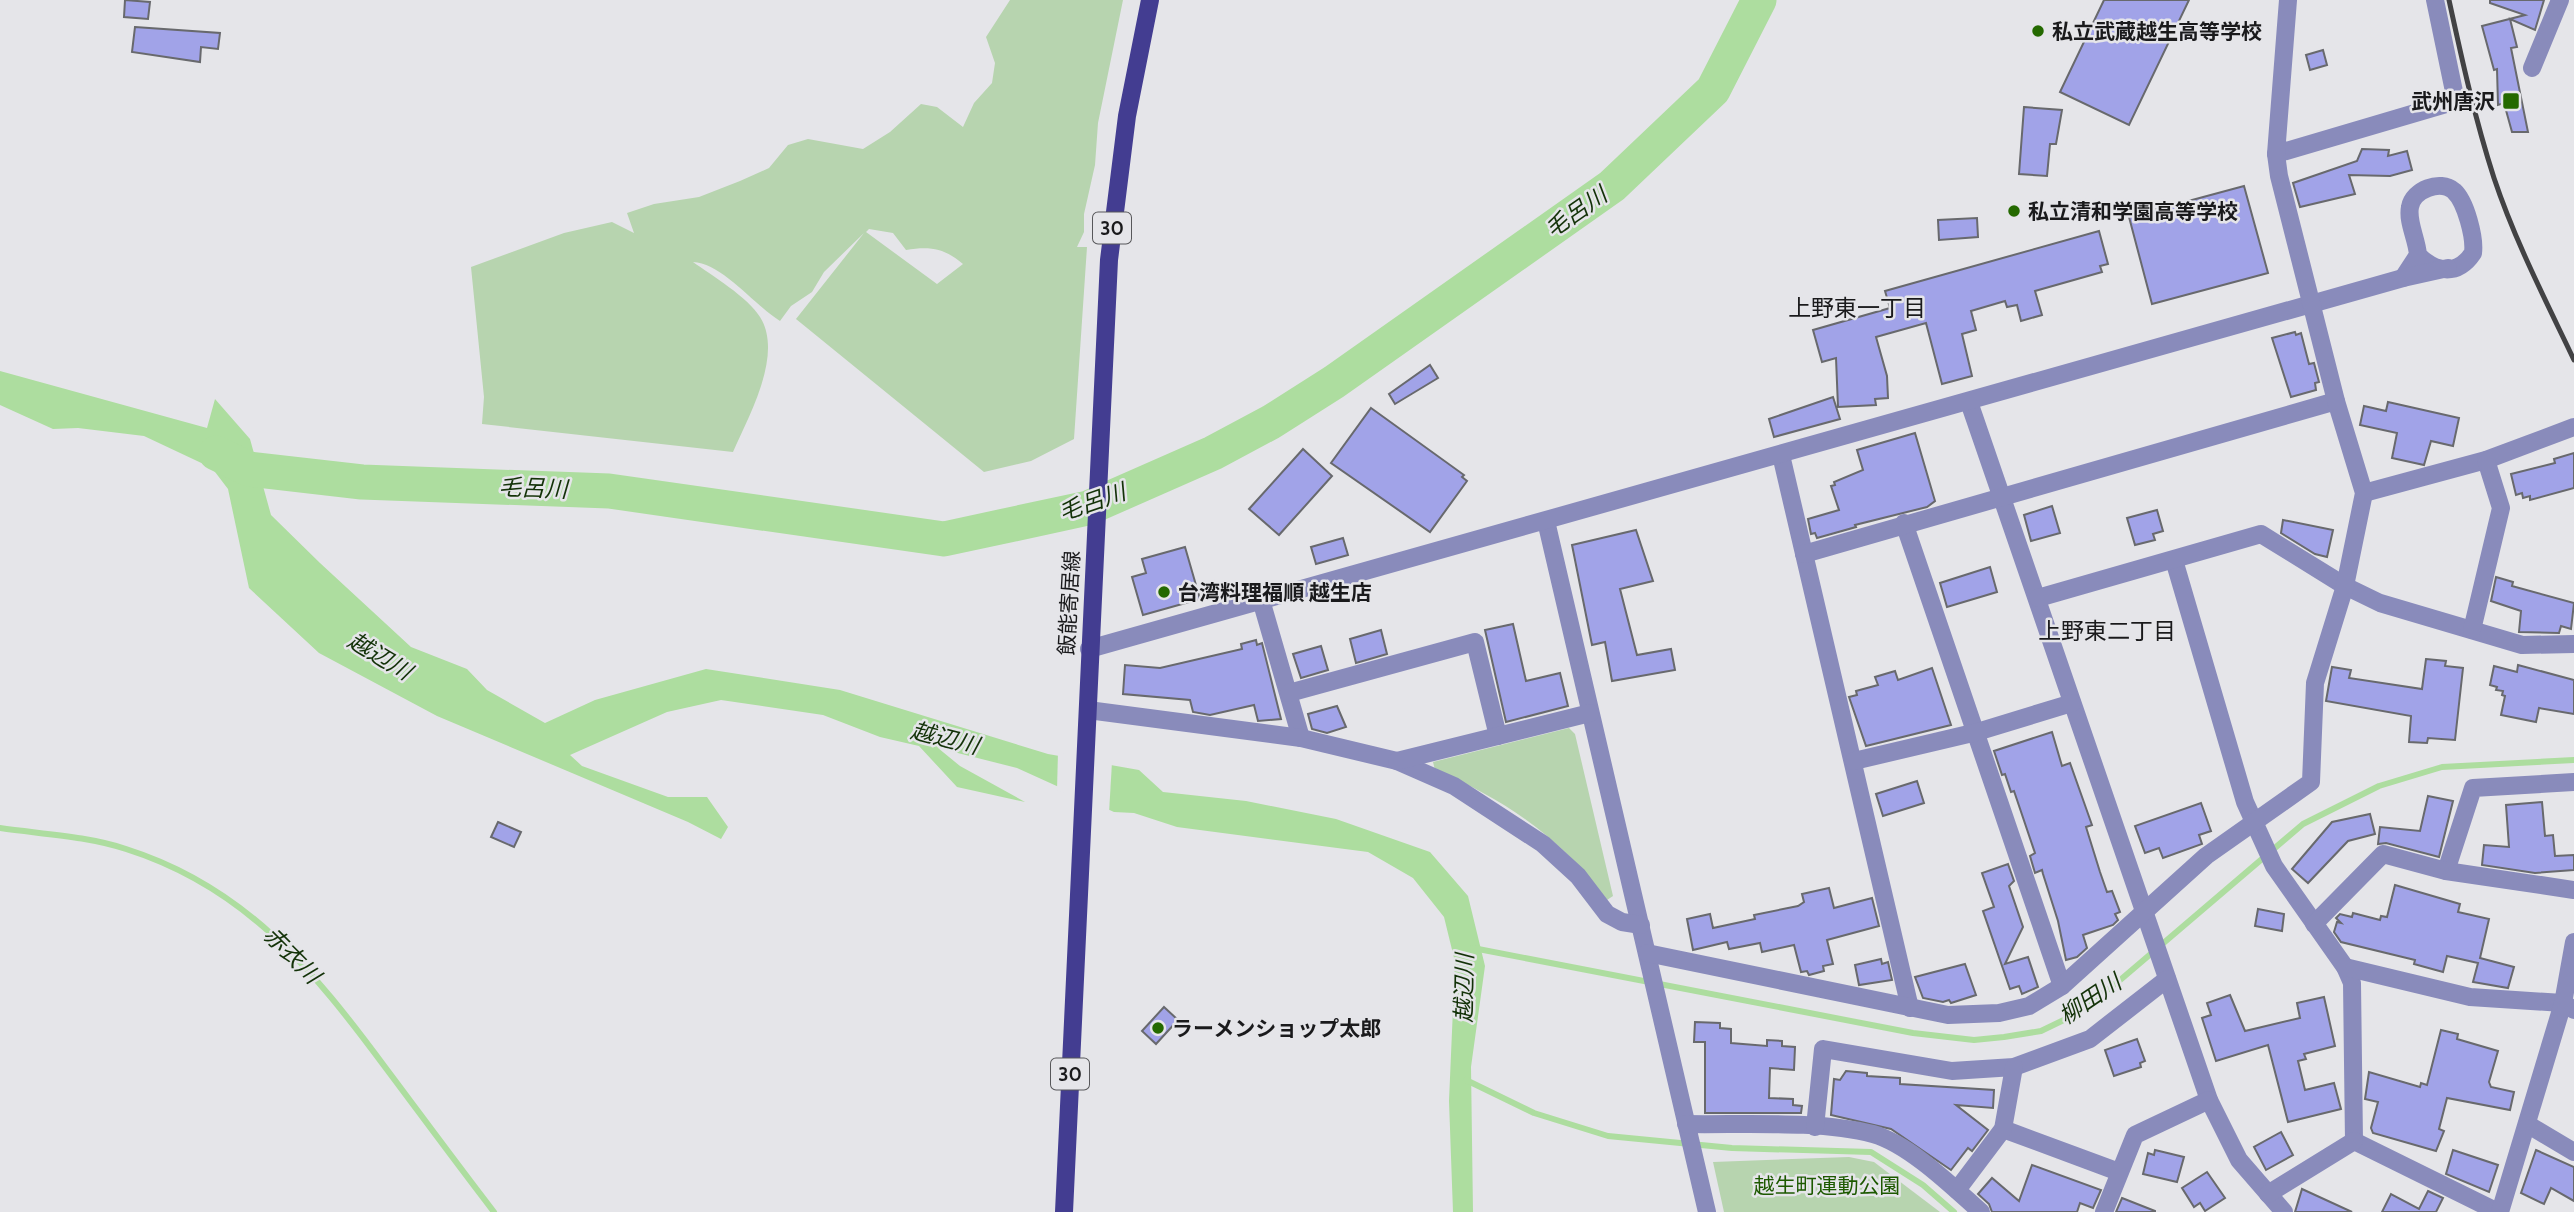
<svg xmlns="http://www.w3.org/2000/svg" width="2574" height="1212" font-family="Cabin,'Noto Sans JP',sans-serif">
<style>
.green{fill:#b7d4af;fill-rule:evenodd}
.water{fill:#addd9f}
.pier{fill:#e5e5e9}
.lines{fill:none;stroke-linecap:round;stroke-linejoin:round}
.stream{stroke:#addd9f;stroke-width:6}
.river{stroke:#addd9f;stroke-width:35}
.building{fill:#a1a3e8;stroke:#68696d;stroke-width:2}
.minor{stroke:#898bbb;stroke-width:18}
.major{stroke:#433d91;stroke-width:18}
.rail{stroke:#424244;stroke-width:5}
.poi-dot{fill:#246900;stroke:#e5e5e9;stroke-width:2.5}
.labels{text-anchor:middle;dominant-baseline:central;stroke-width:5;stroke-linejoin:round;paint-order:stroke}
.shield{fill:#e5e5e9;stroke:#57575a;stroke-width:2}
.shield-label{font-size:19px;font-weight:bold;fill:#1a1a1c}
.poi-label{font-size:21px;font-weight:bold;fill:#1a1a1c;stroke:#e5e5e9;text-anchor:start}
.street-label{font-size:21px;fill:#1a1a1c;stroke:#e5e5e9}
.park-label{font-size:21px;fill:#1d5900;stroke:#e5e5e9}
.water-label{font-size:23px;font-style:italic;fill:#133208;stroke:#e5e5e9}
.neighbourhood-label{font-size:23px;fill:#1a1a1c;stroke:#e5e5e9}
</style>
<rect width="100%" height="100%" fill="#e5e5e9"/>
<g class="green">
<path d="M1010 0H1123L1098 123 1095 165 1084 214V232L1077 247H1087L1074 439 1031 461 984 472 796 319 864 233 824 272 812 292 791 306 780 321C754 305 722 263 693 262 710 274 749 298 760 317 784 355 748 417 733 452L482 424 484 397 471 267 564 233 612 222 634 233 627 213 654 204 699 197 740 181 769 168 788 145 808 139 863 149 890 132 921 104 937 107 963 127 974 103 992 83 995 63 986 37ZM869 229 893 233 906 250C930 246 944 248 963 264L937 284 866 232Z"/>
<path d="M1569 728 1575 734 1613 896 1607 900C1562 839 1505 799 1435 770L1433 762Z"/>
<polygon points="1849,1157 1874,1162 1940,1212 1724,1212 1713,1162"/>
</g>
<polygon class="water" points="0,371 207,428 215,399 250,439 271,515 320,563 411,647 467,669 487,690 545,723 595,700 706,669 840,690 1048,754 1139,770 1163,792 1246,801 1336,819 1430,852 1468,896 1485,966 1471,1067 1473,1212 1453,1212 1449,1101 1455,962 1444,917 1413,878 1368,852 1177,827 1134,813 1114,812 1017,768 938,748 960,766 1025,802 957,787 919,746 880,737 823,715 721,700 667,712 570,755 582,766 668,797 707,797 728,827 721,839 688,822 437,716 319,653 249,588 228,489 212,468 144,436 78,428 53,429 0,405"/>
<polygon class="pier" points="1058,752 1112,762 1109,813 1057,790"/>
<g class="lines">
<g class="stream">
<path d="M0 828C41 834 87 836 126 849 246 887 313 970 385 1067 421 1115 457 1164 494 1212"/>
<polyline points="1473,948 1913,1033 1974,1040 2004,1037 2041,1031 2074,1015 2119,981 2303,824 2379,786 2442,767 2574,760"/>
<polyline points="1466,1080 1534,1113 1608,1136 1732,1148 1871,1152 1923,1185 1954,1212"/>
</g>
<polyline class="river" points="216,453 249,469 362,482 609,491 944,539 1088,508 1213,453 1271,422 1334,382 1612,186 1713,90 1759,0"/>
</g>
<g class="building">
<polygon points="125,0 150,2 148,19 124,17"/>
<polygon points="2104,0 2189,0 2129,125 2060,92"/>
<polygon points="2490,0 2544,0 2535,30 2510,19 2517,47 2511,48 2528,132 2512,132 2504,103 2498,105 2497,69 2494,70 2482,26 2525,15 2490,3"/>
<polygon points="135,27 220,33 218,49 201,47 200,62 132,52"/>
<polygon points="2323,50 2327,65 2310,70 2306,55"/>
<polygon points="2024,107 2062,110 2056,144 2050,144 2047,176 2019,174"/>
<polygon points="2362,149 2389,150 2388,156 2407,151 2412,170 2390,176 2349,175 2355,194 2300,207 2293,183 2357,161"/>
<polygon points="2244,186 2268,273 2152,304 2129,217"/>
<polygon points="1977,218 1978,237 1939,240 1938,220"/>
<polygon points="2099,231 2108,264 2100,266 2102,272 2035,291 2042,315 2021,321 2017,305 2007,307 2005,301 1971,311 1976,330 1962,334 1972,376 1942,384 1926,323 1876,337 1887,376 1888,398 1875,399 1876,405 1838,407 1836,358 1822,362 1813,330 1890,308 1885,291"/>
<polygon points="2295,332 2296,335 2301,333 2309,364 2314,363 2319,382 2315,383 2316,390 2291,397 2272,338"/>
<polygon points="1430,365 1438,378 1395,404 1389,394"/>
<polygon points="1833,397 1840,419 1774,437 1769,419"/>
<polygon points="2388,402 2459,418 2453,446 2431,441 2424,465 2392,458 2397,433 2360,425 2364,406 2386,411"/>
<polygon points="1371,408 1464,475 1462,477 1467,481 1430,532 1331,463"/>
<polygon points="1915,433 1935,501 1927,507 1855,525 1856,527 1817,538 1815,533 1811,534 1808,519 1839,510 1831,486 1835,485 1834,482 1863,470 1857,450"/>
<polygon points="1303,449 1332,476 1279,535 1249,509"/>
<polygon points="2574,453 2574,488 2530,500 2530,496 2523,498 2522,493 2516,495 2511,474 2555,463 2554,459"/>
<polygon points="2052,506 2060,533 2031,541 2024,515"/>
<polygon points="2157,510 2163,531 2153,534 2155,540 2135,545 2127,518"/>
<polygon points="2283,520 2333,530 2327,557 2315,554 2281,533"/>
<polygon points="1636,530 1653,581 1620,589 1637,655 1671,649 1675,670 1612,681 1605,642 1592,645 1572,545"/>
<polygon points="1343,538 1348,555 1316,564 1311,547"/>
<polygon points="1185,547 1200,599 1143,615 1132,577 1146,573 1142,559"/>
<polygon points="1990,567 1997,592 1947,607 1940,583"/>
<polygon points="2496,577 2513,582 2512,586 2574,603 2571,629 2561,626 2559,633 2519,632 2521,611 2491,601"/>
<polygon points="1513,624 1526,681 1560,673 1568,706 1506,722 1485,630"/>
<polygon points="1381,630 1387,654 1356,663 1350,639"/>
<polygon points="1256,640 1257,645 1262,643 1281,719 1258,721 1254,705 1210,715 1193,712 1190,700 1123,694 1125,665 1160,668 1242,649 1241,644"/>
<polygon points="1321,646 1328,670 1301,678 1293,654"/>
<polygon points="2426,659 2446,661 2445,666 2463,668 2455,740 2428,738 2427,743 2409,742 2411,716 2326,701 2332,667 2351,670 2349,678 2422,689"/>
<polygon points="2518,665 2574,680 2574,714 2539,708 2536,722 2501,715 2505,696 2502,695 2503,691 2496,690 2497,687 2490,685 2494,666 2517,672"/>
<polygon points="1932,668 1951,725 1866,746 1849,697 1857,695 1856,691 1878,685 1875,677 1895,671 1898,680"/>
<polygon points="1337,706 1346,727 1327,733 1312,729 1308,714"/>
<polygon points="2052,732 2062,766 2070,763 2092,825 2086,827 2100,872 2107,892 2112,891 2120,912 2115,914 2118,920 2113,925 2083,935 2087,948 2077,957 2066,960 2058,921 2043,874 2042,870 2035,873 2030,856 2035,853 2014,791 2011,792 2005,774 2002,775 1994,751"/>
<polygon points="1917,781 1924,803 1883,816 1876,794"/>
<polygon points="2428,796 2453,801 2439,857 2386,843 2378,844 2380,827 2420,831"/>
<polygon points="2542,802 2545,836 2553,835 2555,856 2574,855 2574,870 2535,873 2482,865 2484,845 2509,847 2506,805"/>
<polygon points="2201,803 2211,831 2199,835 2202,844 2163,858 2159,848 2145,853 2135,826"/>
<polygon points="2370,814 2375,834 2348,841 2308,883 2292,869 2332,822"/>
<polygon points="498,822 521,832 514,847 491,837"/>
<polygon points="2008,864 2014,881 2009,886 2023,927 2005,964 2028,957 2038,987 2022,994 2019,986 2010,989 1983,911 1994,907 1982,873"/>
<polygon points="2395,885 2460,904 2458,912 2489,919 2480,958 2514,967 2508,988 2473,982 2478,963 2447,956 2443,972 2414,964 2415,960 2341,942 2334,932 2337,922 2341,923 2336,918 2340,914 2352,917 2353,913 2380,920 2381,916 2387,917"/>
<polygon points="1829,888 1834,908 1872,898 1879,926 1827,940 1833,964 1823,966 1824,971 1809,975 1807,971 1801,972 1794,945 1762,952 1760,943 1729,949 1727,942 1693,950 1687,919 1710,914 1713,928 1755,919 1754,915 1798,906 1804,902 1802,894"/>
<polygon points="2258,909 2284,914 2282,931 2255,926"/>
<polygon points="1881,959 1882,964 1888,962 1892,980 1859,985 1855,965"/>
<polygon points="1965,964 1976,995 1951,1003 1949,1000 1943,1002 1923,998 1915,977"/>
<polygon points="2230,995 2245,1031 2300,1018 2297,1003 2324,997 2335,1046 2304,1054 2306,1059 2298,1061 2305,1090 2334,1083 2341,1109 2288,1122 2268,1045 2216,1061 2202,1018 2211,1015 2207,1003"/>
<polygon points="1164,1007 1178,1020 1156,1044 1142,1031"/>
<polygon points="1695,1022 1720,1023 1720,1028 1731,1029 1731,1043 1767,1046 1767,1040 1782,1041 1782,1046 1795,1047 1794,1070 1770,1068 1769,1098 1793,1099 1793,1105 1802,1106 1801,1113 1705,1113 1705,1042 1694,1042"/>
<polygon points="2441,1030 2458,1034 2457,1039 2498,1051 2489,1082 2491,1087 2514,1092 2510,1110 2447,1098 2439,1129 2444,1131 2436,1151 2373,1133 2371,1128 2378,1102 2365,1099 2369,1072 2420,1087 2421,1083 2427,1085"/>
<polygon points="2137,1039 2145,1061 2140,1063 2141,1067 2114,1076 2105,1050"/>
<polygon points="1846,1071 1867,1073 1867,1076 1900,1078 1900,1084 1994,1090 1993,1108 1956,1105 1988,1130 1972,1151 1968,1148 1951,1170 1891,1129 1831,1115 1834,1079 1840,1080"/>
<polygon points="2281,1132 2293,1155 2266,1170 2254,1147"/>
<polygon points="2155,1150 2184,1157 2177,1182 2143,1174 2148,1153 2154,1155"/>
<polygon points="2453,1150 2498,1165 2489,1192 2446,1174"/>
<polygon points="2536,1150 2574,1167 2574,1201 2551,1188 2544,1204 2521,1193"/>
<polygon points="2032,1165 2101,1190 2093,1208 2080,1203 2077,1212 1992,1212 1989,1204 1978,1194 1992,1178 2019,1201"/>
<polygon points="2207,1172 2225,1198 2205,1211 2200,1203 2194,1207 2182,1188"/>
<polygon points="2302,1189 2352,1212 2295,1212"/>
<polygon points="2428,1191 2443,1198 2436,1212 2382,1212 2391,1194 2419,1209"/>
<polygon points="2122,1198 2155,1211 2155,1212 2116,1212"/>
</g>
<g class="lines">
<g class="minor">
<polyline points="2532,68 2560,0"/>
<polyline points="2276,154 2456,101 2435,0"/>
<path d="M2403 278 2418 255C2417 239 2407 222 2410 207 2413 190 2440 179 2454 191 2466 202 2475 238 2473 253 2457 277 2435 272 2418 255"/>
<polyline points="1969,402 2209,1100 2239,1160 2284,1212"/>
<polyline points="1781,455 1910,1008"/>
<polyline points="2364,493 2486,460 2574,427"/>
<polyline points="1546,521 1707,1212"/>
<polyline points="1904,523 2062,986"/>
<polyline points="1804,554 2336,401"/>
<polyline points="2174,560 2245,802 2274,866 2345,967 2352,983 2354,1141"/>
<polyline points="2038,598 2261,534 2345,586 2380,603 2522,645 2574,644"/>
<polyline points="1261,600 1301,738"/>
<polyline points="2472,630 2501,508 2486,460"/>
<polyline points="1089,649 2403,278 2448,268"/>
<polyline points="1289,693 1475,642 1498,736"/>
<polyline points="1088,710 1301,738 1397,761 1454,786 1543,844 1578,876 1607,914 1622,922 1641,925"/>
<polyline points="1397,761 1590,713"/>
<polyline points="1854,761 1977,732 2072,703"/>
<polyline points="2446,871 2473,788 2574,782"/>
<polyline points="2314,924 2383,854 2446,871 2574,890"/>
<polyline points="1647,953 1948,1015 1999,1013 2029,1006 2062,986 2206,856 2311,782 2315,683 2345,586 2364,493 2336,401 2279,176 2276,154 2288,0"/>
<polyline points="2345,967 2470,997 2563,1003 2574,1010"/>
<path d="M1686 1124C1741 1125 1820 1120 1873 1134 1909 1144 1953 1187 1981 1212"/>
<polyline points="2527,1124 2574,1152"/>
<polyline points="1815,1127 1823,1049 1952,1071 2014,1067 2090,1039 2167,979"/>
<polyline points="2003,1129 2119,1172"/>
<polyline points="2354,1141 2498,1212"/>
<polyline points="1957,1190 2003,1129 2014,1067"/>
<polyline points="2268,1194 2354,1141"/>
<polyline points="2104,1212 2135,1135 2209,1100"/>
<polyline points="2500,1212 2563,1003 2574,942"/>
</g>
<polyline class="major" points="1064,1212 1109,260 1127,116 1150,0"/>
<path class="rail" d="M2449 0C2462 60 2475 119 2494 178 2515 241 2546 301 2574 360"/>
</g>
<g class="poi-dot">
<circle cx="2038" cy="31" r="7"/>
<rect x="2502" y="92" width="18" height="18" rx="3.5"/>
<circle cx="2014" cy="211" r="7"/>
<circle cx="1164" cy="592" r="7"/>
<circle cx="1158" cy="1028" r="7"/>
</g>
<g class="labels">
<g class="shield">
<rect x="1093" y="212.5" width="38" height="31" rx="5"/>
<rect x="1051" y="1058.5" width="38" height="31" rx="5"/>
</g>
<g class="shield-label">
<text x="1112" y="228">30</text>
<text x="1070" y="1074">30</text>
</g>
<g class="poi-label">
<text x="2052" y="31">私立武蔵越生高等学校</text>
<text x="2495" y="101" text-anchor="end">武州唐沢</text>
<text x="2028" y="211">私立清和学園高等学校</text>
<text x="1178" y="592">台湾料理福順 越生店</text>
<text x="1172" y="1028">ラーメンショップ太郎</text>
</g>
<g class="street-label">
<text transform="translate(1069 603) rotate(-87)">飯能寄居線</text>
</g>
<g class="park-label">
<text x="1827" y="1185">越生町運動公園</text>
</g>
<g class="water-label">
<text transform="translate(1576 212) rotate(-35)">毛呂川</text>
<text transform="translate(533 488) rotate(2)">毛呂川</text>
<text transform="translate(1092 502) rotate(-19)">毛呂川</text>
<text transform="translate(380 656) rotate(31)">越辺川</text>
<text transform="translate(945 738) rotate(14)">越辺川</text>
<text transform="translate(292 955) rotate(45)">赤衣川</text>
<text transform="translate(1464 988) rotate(-89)">越辺川</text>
<text transform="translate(2090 999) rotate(-34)">柳田川</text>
</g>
<g class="neighbourhood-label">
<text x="1857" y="308">上野東一丁目</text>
<text x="2107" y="631">上野東二丁目</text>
</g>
</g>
</svg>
